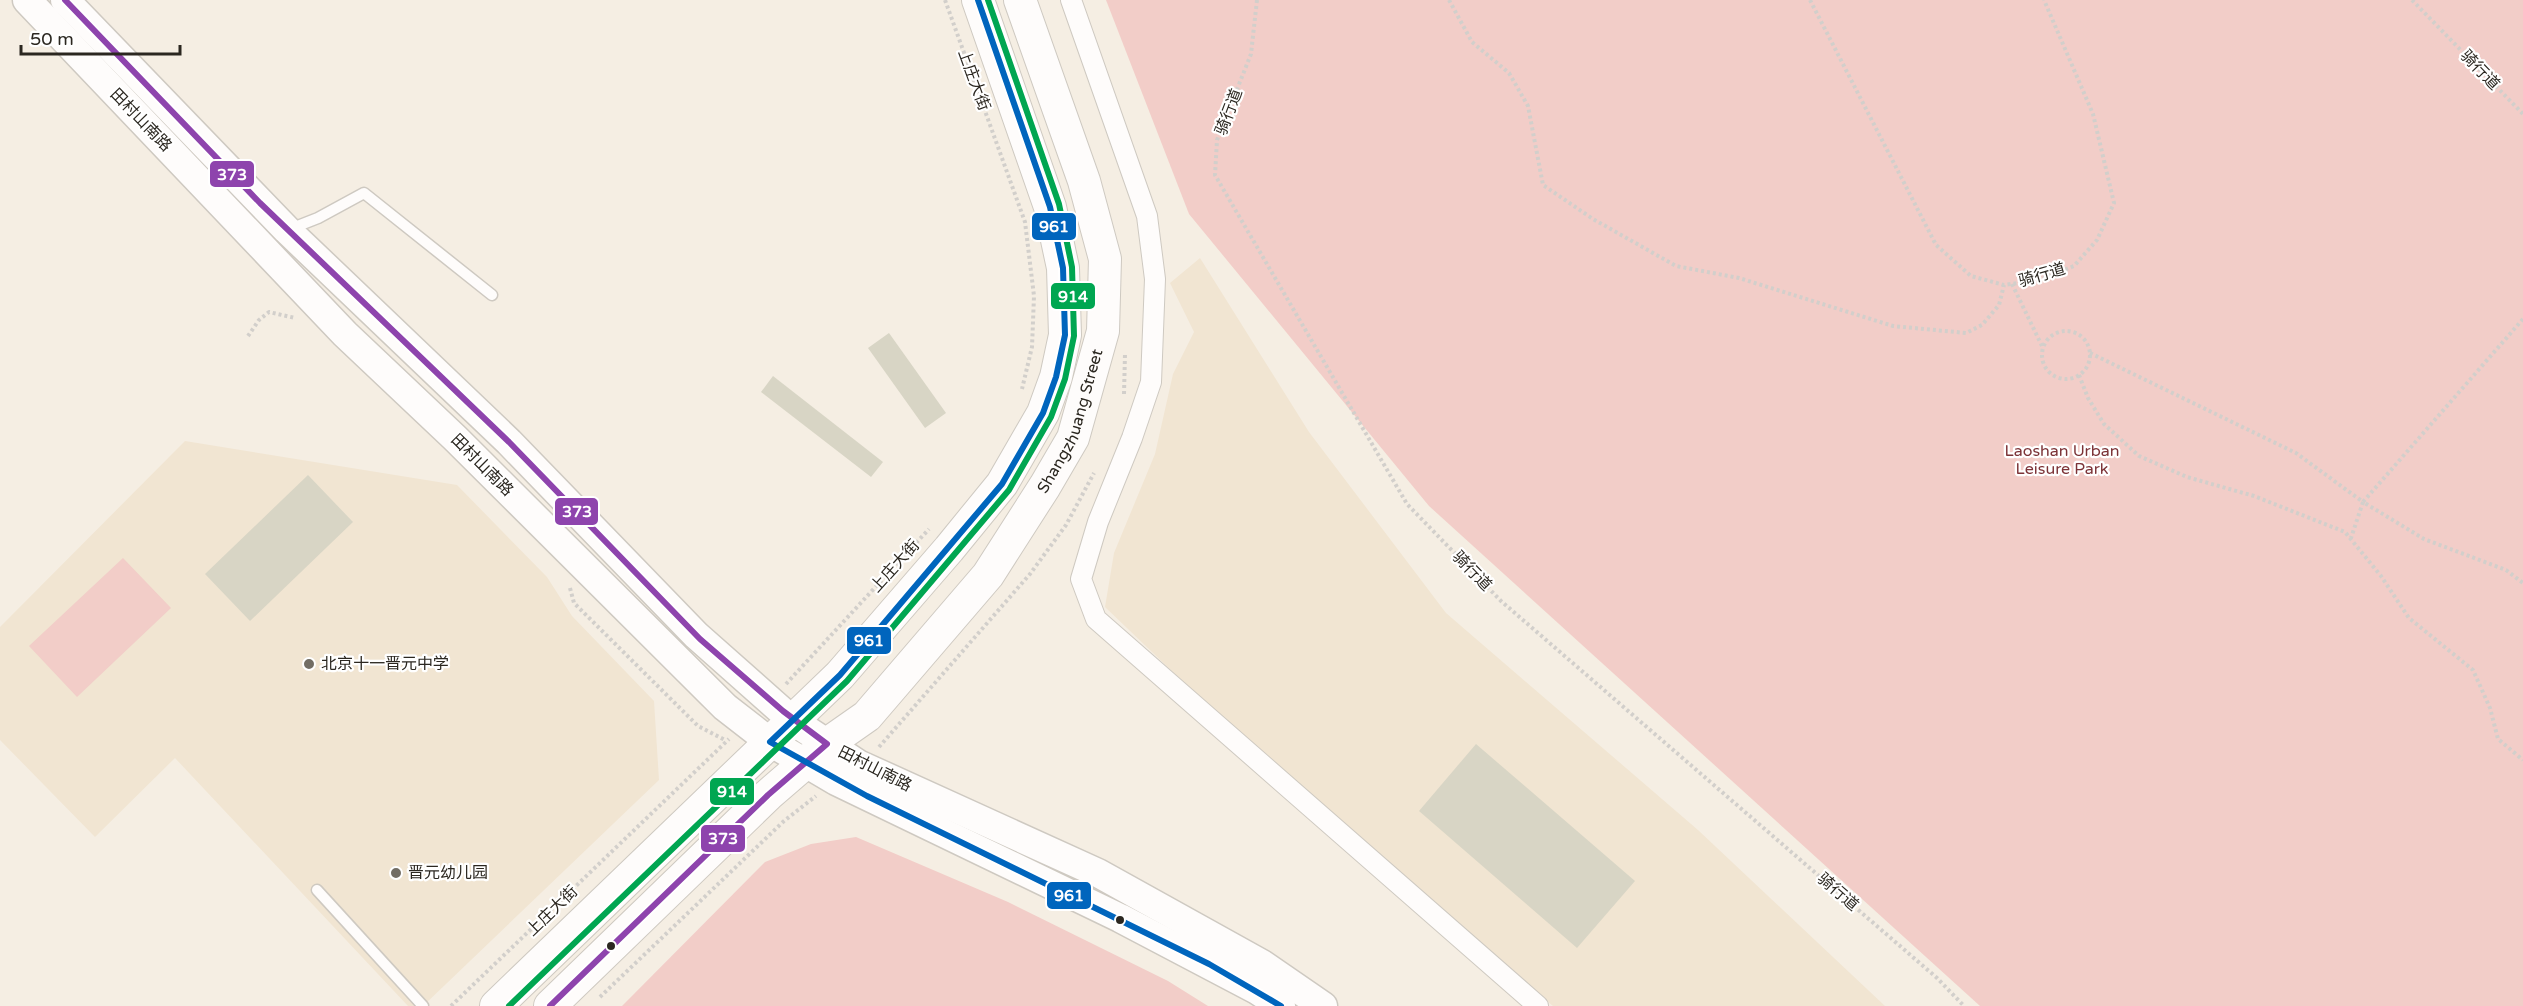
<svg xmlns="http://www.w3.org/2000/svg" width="2523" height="1006" font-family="'Varela Round','Noto Sans SC',sans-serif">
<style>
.built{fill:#f1e5d2}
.green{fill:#f2cdc8}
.building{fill:#d8d5c5}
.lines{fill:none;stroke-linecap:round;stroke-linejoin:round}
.lane-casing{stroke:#cec9c1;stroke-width:13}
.street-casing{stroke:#cec9c1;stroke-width:22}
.secondary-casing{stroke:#cec9c1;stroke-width:31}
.primary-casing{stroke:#cec9c1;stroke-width:34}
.path{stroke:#d2cfcb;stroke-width:4;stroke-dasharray:3 3;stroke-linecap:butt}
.lane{stroke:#fefcfb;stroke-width:10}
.street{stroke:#fefcfb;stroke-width:20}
.secondary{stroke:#fefcfb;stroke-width:28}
.primary{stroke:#fefcfb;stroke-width:32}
.bus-1-casing{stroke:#fff;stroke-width:10}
.bus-2-casing{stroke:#fff;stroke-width:10}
.bus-3-casing{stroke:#fff;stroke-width:10}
.bus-1{stroke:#8e44ad;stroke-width:6}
.bus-2{stroke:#0065bd;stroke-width:6}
.bus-3{stroke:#00a651;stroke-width:6}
.poi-dot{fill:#726d64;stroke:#fff;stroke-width:2}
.bus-dot{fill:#2b2720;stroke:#fff;stroke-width:2}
.labels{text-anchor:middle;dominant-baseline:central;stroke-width:4.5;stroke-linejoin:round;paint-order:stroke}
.street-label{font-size:16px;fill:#2b2720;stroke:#fff}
.park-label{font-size:16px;fill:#7c3337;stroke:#fff}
.poi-label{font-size:16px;fill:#2b2720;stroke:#fff;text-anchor:start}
.line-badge{stroke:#fff;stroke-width:2}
.badge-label{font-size:16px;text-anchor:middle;font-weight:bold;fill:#fff}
</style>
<rect width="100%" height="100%" fill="#f5eee3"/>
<g class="built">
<polygon points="1200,258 1309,432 1446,613 1698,830 1885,1006 1553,1006 1423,897 1221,718 1105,607 1114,553 1155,454 1173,374 1194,332 1170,283"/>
<polygon points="185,441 457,485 547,577 572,616 654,701 659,780 423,1006 408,1006 175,758 95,837 0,740 0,627"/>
</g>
<g class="green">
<polygon points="1106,0 2523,0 2523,1006 1980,1006 1429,506 1189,214"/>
<polygon points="123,558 171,608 77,697 29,646"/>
<polygon points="856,837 1008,902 1168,981 1208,1006 622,1006 765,862 811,844"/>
</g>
<g class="building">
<polygon points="889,333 946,413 925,428 868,348"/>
<polygon points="773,376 883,462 871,477 761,392"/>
<polygon points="308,475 353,522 250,621 205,574"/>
<polygon points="1476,744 1635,881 1577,948 1419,811"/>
</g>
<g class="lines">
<g class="lane-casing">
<g id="lane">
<polyline points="290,229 318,218 364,193 492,295"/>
<polyline points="317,890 423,1006"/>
</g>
</g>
<g class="street-casing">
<polyline id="street" points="1071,0 1147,216 1155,279 1151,382 1132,438 1098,522 1081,579 1096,619 1538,1006"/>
</g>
<g class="secondary-casing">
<g id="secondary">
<polyline points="27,0 345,334 455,438 725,707 770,742 836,781 1120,918 1257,990 1281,1006"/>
<polyline points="65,0 287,230 509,442 696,635 793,721 858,764 1098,873 1262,964 1323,1006"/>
</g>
</g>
<g class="primary-casing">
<g id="primary">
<polyline points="496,1006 840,675 949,549 1002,484 1043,413 1056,377 1065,335 1063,268 1050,207 978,0"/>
<path id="s1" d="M550 1006 768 795 827 744 867 716 988 575 1045 486 1073 438 1103 331 1105 259 1084 181 1020 0"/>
</g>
</g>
<g class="path">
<polyline points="945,0 1025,222 1034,296 1032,347 1022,389"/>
<polyline points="1257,0 1251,54 1217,140 1215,175 1407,504 1501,601 1937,978 1964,1006"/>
<polyline points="1449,0 1472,42 1509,73 1528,106 1543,185 1593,219 1676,266 1739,278 1893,326 1966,333 1982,325 1999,305 2004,285"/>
<polyline points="1810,0 1936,245 1971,276 2004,285 2039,280 2074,266 2097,240 2114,203 2093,114 2044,0"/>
<polyline points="2412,0 2523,114"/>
<polyline points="2012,284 2042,346"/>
<polyline points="2523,319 2363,502 2424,539 2506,570 2523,583"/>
<circle cx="2066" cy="355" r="24"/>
<polyline points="248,336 259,320 269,312 295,318"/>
<polyline points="2090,353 2296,453 2363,502 2351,538"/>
<polyline points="2079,375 2088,398 2104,424 2139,456 2187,477 2254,496 2345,532 2381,576 2409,618 2473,670 2490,708 2498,739 2523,760"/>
<polyline points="1124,394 1125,354"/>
<polyline points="570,588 574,603 698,726 725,740"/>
<polyline points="786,684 929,529"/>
<polyline points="879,747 1030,574 1066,525 1094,473"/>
<polyline points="600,997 784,821 816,796"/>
<polyline points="451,1006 729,739"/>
</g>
<use href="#lane" class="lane"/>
<use href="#street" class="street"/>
<use href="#secondary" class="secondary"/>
<use href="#primary" class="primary"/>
<g class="bus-1-casing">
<polyline id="bus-1" points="65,0 260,203 509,442 700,639 783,711 827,744 768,795 550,1006"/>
</g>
<g class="bus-2-casing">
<polyline id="bus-2" points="978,0 1050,207 1063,268 1065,335 1056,377 1043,413 1002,484 840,675 770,742 867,796 1209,964 1281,1006"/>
</g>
<g class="bus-3-casing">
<polyline id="bus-3" points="509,1006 847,681 1009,490 1051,417 1065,379 1074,336 1072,267 1059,204 988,0"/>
</g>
<use href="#bus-1" class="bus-1"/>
<use href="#bus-2" class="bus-2"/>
<use href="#bus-3" class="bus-3"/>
</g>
<g class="poi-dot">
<circle cx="309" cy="664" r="6"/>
<circle cx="396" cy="873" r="6"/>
</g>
<g class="bus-dot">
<circle cx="1120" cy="920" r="5"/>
<circle cx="611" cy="946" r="5"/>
</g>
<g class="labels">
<g class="street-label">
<text transform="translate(2480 70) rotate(46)">骑行道</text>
<text transform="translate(974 80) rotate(70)">上庄大街</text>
<text transform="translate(1229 112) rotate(-69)">骑行道</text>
<text transform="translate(141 120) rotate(46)">田村山南路</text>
<text transform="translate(2042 275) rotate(-16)">骑行道</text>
<text stroke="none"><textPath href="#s1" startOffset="792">Shangzhuang Street</textPath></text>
<text transform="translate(482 465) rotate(45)">田村山南路</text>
<text transform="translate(895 566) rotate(-48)">上庄大街</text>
<text transform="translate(1472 571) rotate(46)">骑行道</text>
<text transform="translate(875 769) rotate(27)">田村山南路</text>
<text transform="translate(1838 892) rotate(41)">骑行道</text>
<text transform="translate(552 911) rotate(-44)">上庄大街</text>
</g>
<g class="park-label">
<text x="2062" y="451">Laoshan Urban<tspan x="2062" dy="18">Leisure Park</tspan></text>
</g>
<g class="poi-label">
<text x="321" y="664">北京十一晋元中学</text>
<text x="408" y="873">晋元幼儿园</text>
</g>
</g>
<g class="line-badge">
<rect x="209" y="160" width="46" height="28" rx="6" fill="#8e44ad"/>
<rect x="1031" y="212" width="46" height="29" rx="6" fill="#0065bd"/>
<rect x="1050" y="282" width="46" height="28" rx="6" fill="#00a651"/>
<rect x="554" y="497" width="45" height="29" rx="6" fill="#8e44ad"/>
<rect x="846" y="626" width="46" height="29" rx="6" fill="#0065bd"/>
<rect x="709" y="777" width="46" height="29" rx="6" fill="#00a651"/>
<rect x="700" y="824" width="46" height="29" rx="6" fill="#8e44ad"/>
<rect x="1046" y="881" width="46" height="29" rx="6" fill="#0065bd"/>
</g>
<g class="badge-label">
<text x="232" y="180">373</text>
<text x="1054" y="232">961</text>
<text x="1073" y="302">914</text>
<text x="577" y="517">373</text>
<text x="869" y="646">961</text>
<text x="732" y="797">914</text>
<text x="723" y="844">373</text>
<text x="1069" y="901">961</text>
</g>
<path d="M21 45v9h159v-9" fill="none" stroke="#2b2720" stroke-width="3"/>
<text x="30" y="45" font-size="18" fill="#2b2720" stroke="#ffffff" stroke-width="4.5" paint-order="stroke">50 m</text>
</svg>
